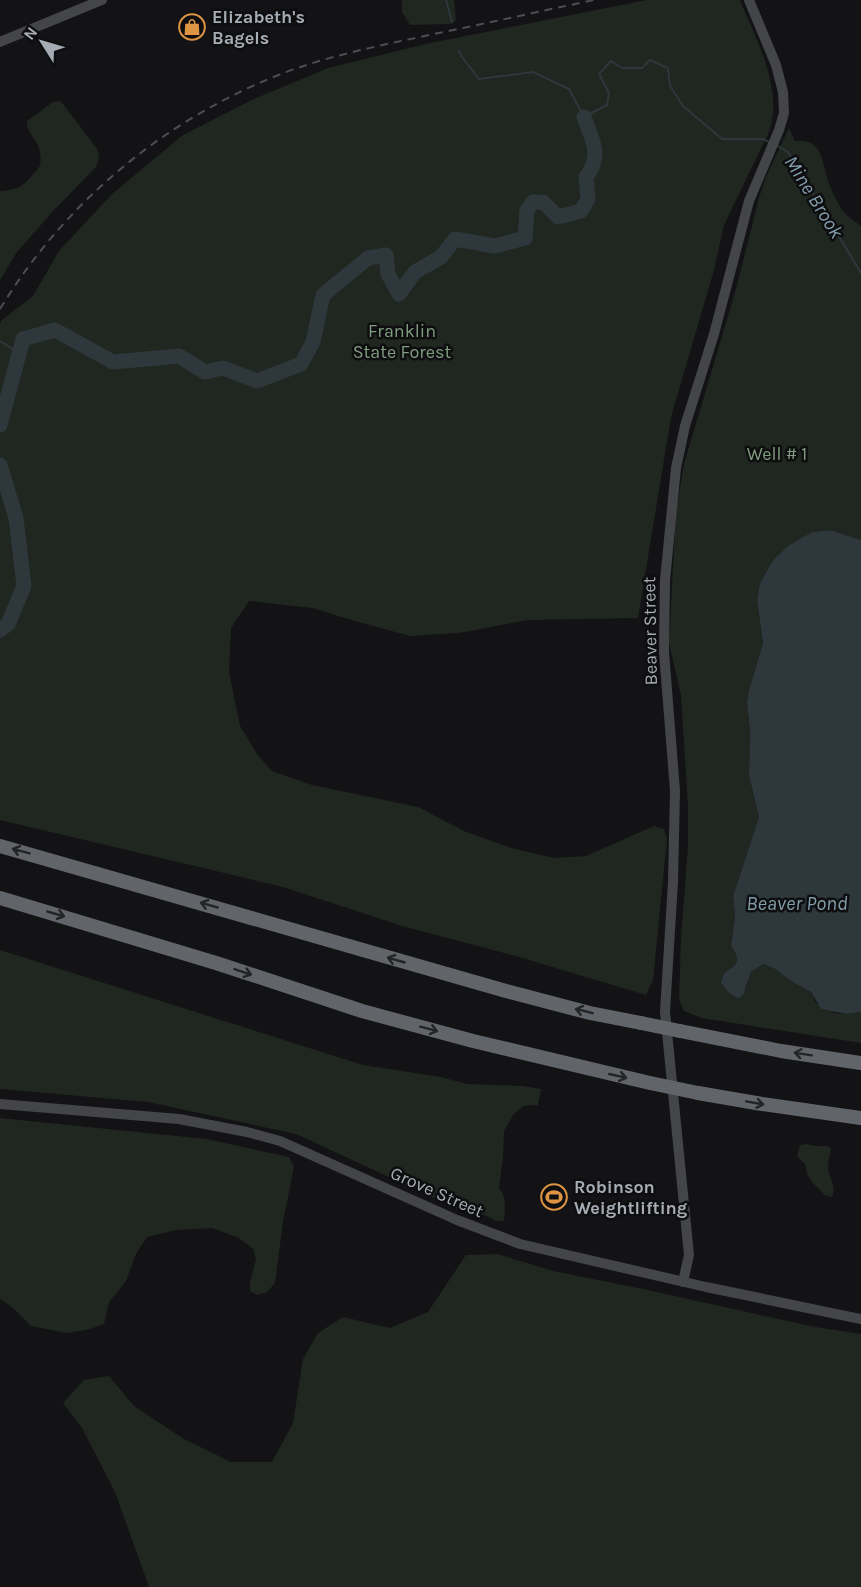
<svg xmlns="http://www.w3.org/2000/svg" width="861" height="1587" font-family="Karla,sans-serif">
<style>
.green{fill:#202720}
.water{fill:#2e373c}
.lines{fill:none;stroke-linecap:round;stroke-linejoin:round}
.stream{stroke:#2e373c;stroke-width:2}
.river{stroke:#2e373c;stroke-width:15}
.secondary{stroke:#434549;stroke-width:10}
.highway{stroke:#61656a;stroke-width:14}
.rail{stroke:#4c4e52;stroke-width:2;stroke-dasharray:8 6;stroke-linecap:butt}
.highway-bridge{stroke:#61656a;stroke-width:14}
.oneway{stroke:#232426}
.labels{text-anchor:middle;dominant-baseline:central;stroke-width:5;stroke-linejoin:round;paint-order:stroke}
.poi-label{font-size:18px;font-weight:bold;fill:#a6acb3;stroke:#0e0e10;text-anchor:start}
.park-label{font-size:18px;fill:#819d7f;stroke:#0e0e10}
.street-label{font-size:18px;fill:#a6acb3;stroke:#0e0e10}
.water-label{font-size:20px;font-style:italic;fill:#819dab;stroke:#0e0e10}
</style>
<rect width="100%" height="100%" fill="#131315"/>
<g class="green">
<polygon points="402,0 454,0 456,21 451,24 410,25 402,12"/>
<path d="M647 0H740C756 40 784 89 769 132L724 225 714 270 671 417 638 618 528 620 459 633 410 636 341 617 313 608 249 601 231 628 229 672 240 726 257 754 272 771 312 785 418 807 466 832 515 849 554 858 586 856 654 826 664 829 667 839 653 980 646 995 519 957 402 926 283 887 0 820V324L2 320 33 296 59 251 111 195 183 135 256 98 328 68 430 43Z"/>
<path d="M59 101 63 104 97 149 99 157 96 167 54 210 17 252 0 280V191C22 190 26 183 40 166 44 140 27 138 27 121L53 102Z"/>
<path d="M789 128 795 141C819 138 821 155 826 173 828 183 833 194 838 203 843 214 852 219 861 226V540L830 530 812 532 780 553 760 583 757 600 763 643 749 690 747 703 750 731 749 776 759 817 733 896 735 916 731 946 736 954 737 961 734 966 724 973 722 985 746 989C748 976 751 969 763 964L775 969 794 983 811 992 816 1003 834 1013 846 1014 861 1012V1043L701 1018 684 1011 679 1000 681 939 688 845V806L681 695 669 643 676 512 684 464 736 289 759 198 765 179Z"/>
<path d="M0 950 363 1065 441 1077 467 1084 522 1086 541 1089 538 1105 523 1106 513 1115 504 1131 503 1156 499 1188C507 1196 505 1210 504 1221H496L485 1215 469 1214 296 1134 148 1102 0 1089Z"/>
<polygon points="0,1118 206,1139 289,1157 294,1167 283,1222 275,1283 267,1292 257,1295 250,1291 250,1283 256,1259 253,1249 239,1238 212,1228 176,1230 147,1237 136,1254 126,1281 109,1302 104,1324 87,1330 66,1333 31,1326 13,1308 0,1299"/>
<path d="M806 1144 814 1146H828L831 1149C830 1156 828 1161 828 1168 829 1179 837 1186 832 1197L825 1195 812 1182 807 1174 805 1164 797 1156 800 1145Z"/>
<polygon points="497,1254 553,1271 643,1289 815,1327 861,1334 861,1587 149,1587 115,1492 82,1428 63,1403 84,1380 109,1376 134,1406 184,1439 231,1462 272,1462 293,1423 303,1359 318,1333 343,1317 390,1328 428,1312 466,1255"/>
</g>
<polygon class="water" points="830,530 861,540 861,1012 846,1014 821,1009 811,992 794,983 775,969 763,964 751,972 743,995 738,998 728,992 721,983 724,973 734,966 737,961 736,954 731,946 735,916 733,896 759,817 749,776 750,731 747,703 749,690 763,643 757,600 760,583 774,559 788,546 812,532"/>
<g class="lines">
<g class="stream">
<polyline points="446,0 452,22"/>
<polyline points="459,51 462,57 479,79 533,72 569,89 584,117 607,105 609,93 599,74 611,61 622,68 642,68 650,60 668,68 670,86 683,106 722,139 764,139 770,143"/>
<polyline points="776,145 788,152 861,273"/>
<polyline points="0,341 19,353"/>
</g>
<g class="river">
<path d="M0 425 23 339 55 330 113 362 179 356 205 372 223 368 257 381 301 364 313 342 323 295 368 258 386 255 388 274 399 294 415 272 441 257 455 239 495 246 525 238 527 210 533 202H543L558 217 581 211 588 199 586 177C603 155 592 140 584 117"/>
<polyline points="0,465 16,518 24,586 8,624 0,630"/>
</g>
<g class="secondary">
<polyline points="0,42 102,0"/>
<polyline points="0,1104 179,1119 247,1132 280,1141 457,1220 520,1244 706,1287 861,1319"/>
<polyline points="683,1282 689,1255 665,1012 673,882 675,791 664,652 665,580 676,468 685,426 714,334 749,201 779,130 784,113 783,92 776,65 749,0"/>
</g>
<g class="highway">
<polyline points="0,846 506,991 590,1013 641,1023"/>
<polyline points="0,898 216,963 362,1011 473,1041 650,1083"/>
<polyline points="680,1031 781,1051 861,1063"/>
<polyline points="698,1093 762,1104 861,1118"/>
</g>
<path class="rail" d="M0 309C65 202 164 120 281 74 330 55 383 45 434 34 488 23 541 11 594 0"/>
<g class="highway-bridge">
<polyline points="641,1023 680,1031"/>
<polyline points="650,1083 698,1093"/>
</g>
</g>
<defs><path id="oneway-shaft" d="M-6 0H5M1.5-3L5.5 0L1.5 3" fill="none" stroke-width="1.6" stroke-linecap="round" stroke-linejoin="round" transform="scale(1.5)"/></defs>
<g class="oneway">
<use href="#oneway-shaft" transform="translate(21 851) rotate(-165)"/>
<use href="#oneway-shaft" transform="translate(209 905) rotate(-164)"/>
<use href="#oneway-shaft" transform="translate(56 914) rotate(16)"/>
<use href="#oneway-shaft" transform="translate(396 960) rotate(-164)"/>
<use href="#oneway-shaft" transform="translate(243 972) rotate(18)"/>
<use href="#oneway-shaft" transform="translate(584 1011) rotate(-166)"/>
<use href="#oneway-shaft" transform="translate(429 1029) rotate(15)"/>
<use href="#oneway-shaft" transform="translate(803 1054) rotate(-171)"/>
<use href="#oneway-shaft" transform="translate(618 1076) rotate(13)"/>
<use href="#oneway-shaft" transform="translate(755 1103) rotate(10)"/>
</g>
<defs>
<g id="shop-ring" transform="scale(1.35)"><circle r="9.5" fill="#0e0e10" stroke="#dd9443" stroke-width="1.5"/><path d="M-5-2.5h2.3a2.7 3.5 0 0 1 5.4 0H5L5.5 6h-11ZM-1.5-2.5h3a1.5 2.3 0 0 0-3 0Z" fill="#dd9443"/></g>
<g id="stadium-ring" transform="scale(1.35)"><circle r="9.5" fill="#0e0e10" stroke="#dd9443" stroke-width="1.5"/><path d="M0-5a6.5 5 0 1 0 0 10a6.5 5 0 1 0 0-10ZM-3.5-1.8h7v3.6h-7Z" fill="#dd9443"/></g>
</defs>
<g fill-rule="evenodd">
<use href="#shop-ring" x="192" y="27"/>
<use href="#stadium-ring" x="554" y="1197"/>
</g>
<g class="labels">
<g class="poi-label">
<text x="212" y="17">Elizabeth's<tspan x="212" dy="21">Bagels</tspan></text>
<text x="574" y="1187">Robinson<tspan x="574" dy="21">Weightlifting</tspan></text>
</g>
<g class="park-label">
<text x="402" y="331">Franklin<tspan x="402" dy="21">State Forest</tspan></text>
<text x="777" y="454">Well # 1</text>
</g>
<g class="street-label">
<text transform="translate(650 631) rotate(-91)">Beaver Street</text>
<text transform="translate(437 1192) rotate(24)">Grove Street</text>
</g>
<g class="water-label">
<text transform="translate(814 197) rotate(58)">Mine Brook</text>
<text x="797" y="903">Beaver Pond</text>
</g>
</g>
<g transform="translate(42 42) rotate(307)" stroke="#0e0e10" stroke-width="4.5" paint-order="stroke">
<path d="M0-4.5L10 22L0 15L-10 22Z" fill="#a6acb3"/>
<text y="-9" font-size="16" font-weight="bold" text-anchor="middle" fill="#a6acb3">N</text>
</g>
</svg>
